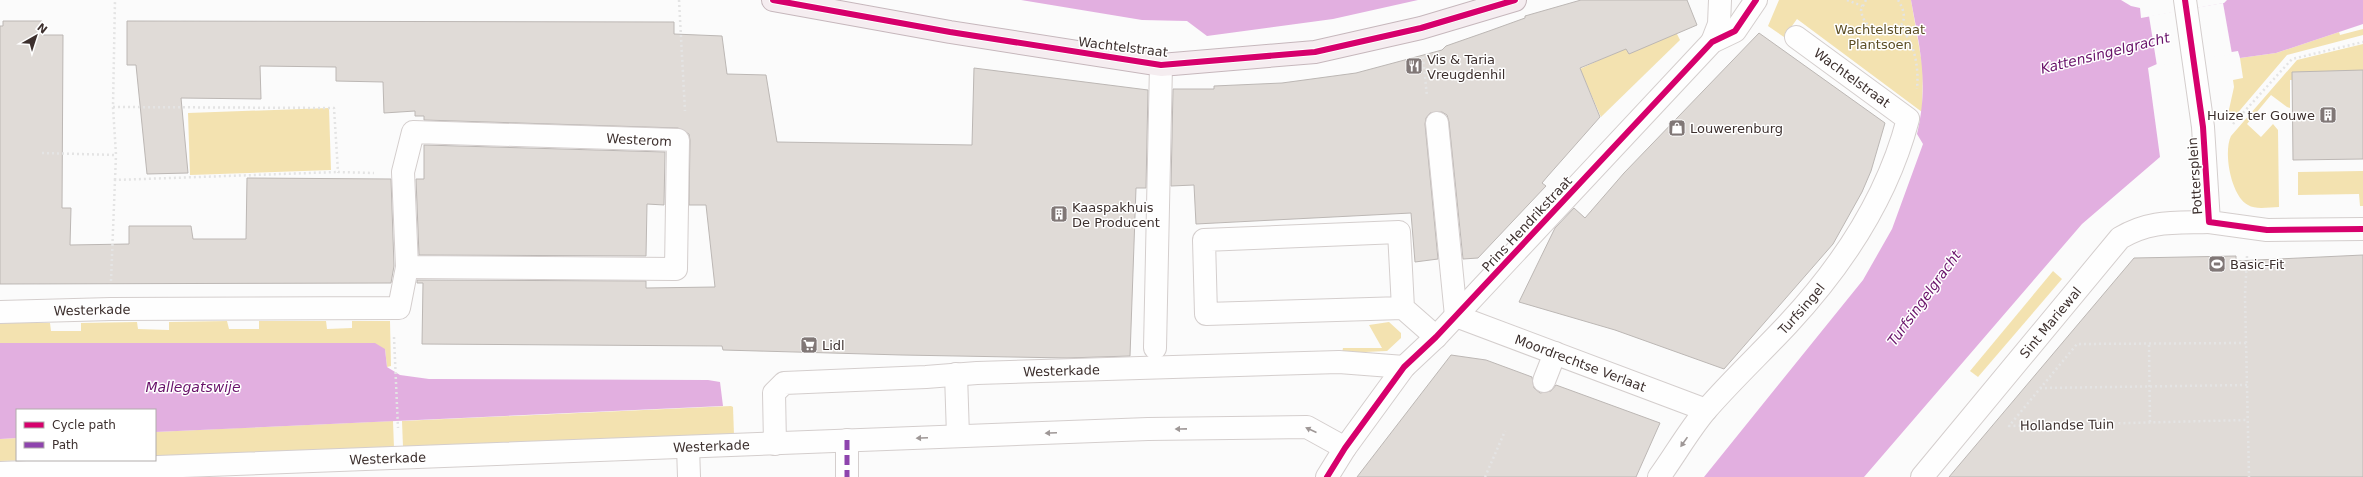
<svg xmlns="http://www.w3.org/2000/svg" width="2363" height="477" font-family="'DejaVu Sans',sans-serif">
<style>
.green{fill:#f3e2b0}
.water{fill:#e2afe0}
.pier{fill:#fbfbfb}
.building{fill:#e0dbd7;stroke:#bcb7b4}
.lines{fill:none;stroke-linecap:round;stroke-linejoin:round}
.minor-casing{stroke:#d4cecd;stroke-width:24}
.major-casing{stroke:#c6b7bc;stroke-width:24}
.path{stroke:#e4e4e4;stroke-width:2.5;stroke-dasharray:2 3;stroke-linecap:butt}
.minor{stroke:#fefefe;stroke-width:22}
.major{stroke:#f5edf0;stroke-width:22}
.quiet{stroke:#8e44ad;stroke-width:5;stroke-dasharray:10 5;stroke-linecap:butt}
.cycleway-casing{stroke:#fff;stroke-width:8}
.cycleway{stroke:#d6006c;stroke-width:6}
.oneway{fill:#9e9796}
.labels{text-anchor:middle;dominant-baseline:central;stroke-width:3;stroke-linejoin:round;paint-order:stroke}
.park-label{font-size:13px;fill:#5c4e24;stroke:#fff}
.street-label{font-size:13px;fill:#3d302e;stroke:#fff}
.poi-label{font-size:13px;fill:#3d302e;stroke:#fff;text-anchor:start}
.water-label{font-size:14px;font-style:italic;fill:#69126a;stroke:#fff}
</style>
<rect width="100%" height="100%" fill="#fbfbfb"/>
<g class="green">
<polygon points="1779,0 1911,0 1923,69 1922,112 1797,19 1784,37 1768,26"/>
<polygon points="1673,26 1680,40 1601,117 1580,69"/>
<polygon points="2363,29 2363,35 2287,55 2235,116 2228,114 2234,87 2233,80 2243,78 2240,58 2276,53 2339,32 2340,35"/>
<path d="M2363 44V79L2290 80V108L2287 107 2271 95 2247 124 2261 137 2273 124 2278 130 2279 207C2269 207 2256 210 2248 205 2231 196 2223 152 2231 136L2297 60Z"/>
<polygon points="329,108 331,170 190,175 188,113"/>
<polygon points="2363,171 2363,206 2360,206 2359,194 2298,195 2298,172"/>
<polygon points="2053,271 2062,279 1978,377 1970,371"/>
<polygon points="227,321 229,329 259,329 259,321 326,321 327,329 352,328 352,321 390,321 391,366 387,367 385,349 0,343 0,323 50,323 51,331 81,331 81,323 137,322 138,329 169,330 169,322"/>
<polygon points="1389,322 1401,333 1401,338 1387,351 1342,353 1343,348 1382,348 1369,325"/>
<polygon points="731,406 733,407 734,435 403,447 402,421"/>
<polygon points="393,421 394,448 155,456 155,432"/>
<polygon points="17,438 17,460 42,460 0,461 0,439"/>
</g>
<g class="water">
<polygon points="1021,0 1418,0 1333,19 1207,36 1187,21 1142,20"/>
<path d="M1911 0H2121L2131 6 2140 8 2141 18 2224 3 2227 0H2363V24L2276 53 2240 58 2238 51 2157 64 2148 68 2160 157 2082 224 1864 477H1704L1863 280 1892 229 1923 144 1917 134C1929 83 1920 50 1911 0Z"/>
<polygon points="0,343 375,343 385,349 387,367 400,375 429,379 708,380 720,382 723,406 155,432 155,410 17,410 17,438 0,439"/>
</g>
<polygon class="pier" points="2223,3 2232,54 2157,66 2149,16"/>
<g class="building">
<polygon points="1581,0 1687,0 1697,25 1629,54 1626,49 1580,68 1600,117 1547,177 1542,183 1546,186 1478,258 1463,259 1449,122 1447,115 1442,112 1430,113 1426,118 1425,124 1438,259 1415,262 1411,213 1196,224 1194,185 1171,186 1173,89 1214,89 1214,86 1282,83 1356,73 1442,50 1446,46 1489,31 1525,18 1525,16"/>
<polygon points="3,21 42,21 43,35 63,35 62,208 71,208 70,245 129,244 129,226 191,226 193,239 246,239 247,178 391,179 394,266 391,283 0,284 0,26 3,26"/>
<polygon points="127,21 674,22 674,34 722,36 727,74 766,75 777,142 972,145 974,68 1148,90 1146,188 1136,188 1130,356 1067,358 902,355 723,350 722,346 422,344 423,283 417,283 417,280 646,281 646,288 715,287 706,205 689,205 690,140 689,134 678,128 424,120 424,116 415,116 415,111 384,113 383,82 336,81 336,67 260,66 261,99 181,98 188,173 147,174 136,65 127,65"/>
<polygon points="1759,33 1885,123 1871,171 1862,192 1833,244 1724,369 1615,330 1519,302 1555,228 1574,208 1585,218 1624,173"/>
<polygon points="2363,70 2363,159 2293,160 2292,72"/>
<polygon points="424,145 665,152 664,205 647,204 646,256 419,255 416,179 424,179"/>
<polygon points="2363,255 2363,477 1949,477 2134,258 2236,256 2236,261"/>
<polygon points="1451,355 1486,360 1532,377 1534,388 1540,393 1551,391 1556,385 1660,423 1636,477 1357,477"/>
</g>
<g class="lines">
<g class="minor-casing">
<g id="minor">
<polyline points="2185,0 2203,127 2209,222 2267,230 2363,229"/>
<polyline points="1712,42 1719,24 1720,0"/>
<path id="s1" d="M1437 123 1456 316 1706 410"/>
<polygon points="413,132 678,140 676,269 407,267 403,172"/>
<polyline points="1403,308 1206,314 1204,240 1399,232 1403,308 1436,337"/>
<path id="s2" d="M0 312 111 309 399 308 407 267"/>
<polyline points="1155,348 1161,65"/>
<polyline points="956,374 958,436"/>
<polyline points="1544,381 1555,353"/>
<polyline points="847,440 847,477"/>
<path id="s3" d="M775 444 774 393 784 383 926 377 977 373 1339 362 1404 367"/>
<polyline points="688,447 689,477"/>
<path id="s4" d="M0 473 1148 429 1307 427 1345 448"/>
<polyline points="1327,477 1345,448 1404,367 1436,337 1712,42 1735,31 1756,0"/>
<path id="s5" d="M1659 477C1675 455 1689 430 1706 410 1732 380 1761 353 1788 324 1842 266 1888 196 1908 119L1796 37"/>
<path id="s6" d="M1922 477 2120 238C2150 220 2174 223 2209 222"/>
</g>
</g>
<g class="major-casing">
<polyline id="major" points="773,0 950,32 1161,65 1315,52 1421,28 1515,0"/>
</g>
<g class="path">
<polyline points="679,0 685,111"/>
<polyline points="1847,0 1862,6"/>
<path d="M1866 0 1861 10C1865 44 1922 37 1898 0"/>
<path d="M1900 28C1915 42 1919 68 1917 89"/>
<polyline points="1423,57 1427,96"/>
<polyline points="113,107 334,108 338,172 374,173"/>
<polyline points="2233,124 2292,59 2363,42"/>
<polyline points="42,153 116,155 113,107 115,0"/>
<polyline points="115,180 116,155"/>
<polyline points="2247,256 2245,296 2249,477"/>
<polyline points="111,281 115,180 338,172"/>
<polyline points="394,337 398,428"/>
<polyline points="2246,343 2077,344 2009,426 2248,420"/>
<polyline points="2149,345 2150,423"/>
<polyline points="2040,388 2247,385"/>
<polyline points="1485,477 1505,431"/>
</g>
<use href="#minor" class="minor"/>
<use href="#major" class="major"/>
<polyline class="quiet" points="847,440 847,477"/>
<g class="cycleway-casing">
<g id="cycleway">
<polyline points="773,0 950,32 1161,65 1315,52 1421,28 1515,0"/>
<polyline points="2185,0 2203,127 2209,222 2267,230 2363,229"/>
<polyline points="1327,477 1345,448 1404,367 1436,337 1712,42 1735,31 1756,0"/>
</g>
</g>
<use href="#cycleway" class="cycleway"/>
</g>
<defs><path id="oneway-solid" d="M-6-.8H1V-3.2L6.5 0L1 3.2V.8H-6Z"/></defs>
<g class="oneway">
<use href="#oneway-solid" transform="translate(1181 429) rotate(179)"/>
<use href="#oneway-solid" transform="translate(1311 430) rotate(-156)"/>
<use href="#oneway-solid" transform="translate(1051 433) rotate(178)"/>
<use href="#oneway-solid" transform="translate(922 438) rotate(178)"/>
<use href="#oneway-solid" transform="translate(1684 442) rotate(125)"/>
</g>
<defs>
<g id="restaurant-square" transform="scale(0.9)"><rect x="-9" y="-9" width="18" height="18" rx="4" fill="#807776" stroke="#fff"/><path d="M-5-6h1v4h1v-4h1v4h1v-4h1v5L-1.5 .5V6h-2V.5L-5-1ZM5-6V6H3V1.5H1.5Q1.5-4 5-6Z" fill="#fff"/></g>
<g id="building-square" transform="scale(0.9)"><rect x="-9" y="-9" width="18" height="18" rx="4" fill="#807776" stroke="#fff"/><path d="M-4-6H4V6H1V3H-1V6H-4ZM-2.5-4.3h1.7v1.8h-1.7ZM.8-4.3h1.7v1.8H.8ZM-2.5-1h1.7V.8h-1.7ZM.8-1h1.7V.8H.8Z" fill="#fff"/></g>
<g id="shop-square" transform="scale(0.9)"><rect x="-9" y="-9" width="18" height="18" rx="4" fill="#807776" stroke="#fff"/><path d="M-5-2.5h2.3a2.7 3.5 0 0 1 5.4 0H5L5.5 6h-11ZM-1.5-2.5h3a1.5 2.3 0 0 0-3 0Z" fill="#fff"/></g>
<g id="stadium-square" transform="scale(0.9)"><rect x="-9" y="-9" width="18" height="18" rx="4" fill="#807776" stroke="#fff"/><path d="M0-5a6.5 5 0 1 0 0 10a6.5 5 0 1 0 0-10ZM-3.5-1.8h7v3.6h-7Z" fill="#fff"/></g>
<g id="supermarket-square" transform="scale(0.9)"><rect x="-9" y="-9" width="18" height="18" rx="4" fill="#807776" stroke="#fff"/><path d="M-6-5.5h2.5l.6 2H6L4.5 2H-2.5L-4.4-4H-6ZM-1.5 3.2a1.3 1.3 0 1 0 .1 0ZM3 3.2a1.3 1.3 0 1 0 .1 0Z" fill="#fff"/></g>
</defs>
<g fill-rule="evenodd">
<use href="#restaurant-square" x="1414" y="66"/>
<use href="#building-square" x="2328" y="115"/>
<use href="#shop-square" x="1677" y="128"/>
<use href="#building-square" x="1059" y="214"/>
<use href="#stadium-square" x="2217" y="264"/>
<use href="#supermarket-square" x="809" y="345"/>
</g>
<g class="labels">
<g class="park-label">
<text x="1880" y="29">Wachtelstraat<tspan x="1880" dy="15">Plantsoen</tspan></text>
</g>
<g class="street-label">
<text transform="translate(1123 47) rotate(7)">Wachtelstraat</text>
<text transform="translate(1852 78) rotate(36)">Wachtelstraat</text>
<text transform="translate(639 140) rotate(3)">Westerom</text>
<text transform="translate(2195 176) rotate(-94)">Pottersplein</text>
<text transform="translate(1527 224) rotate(-47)">Prins Hendrikstraat</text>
<text stroke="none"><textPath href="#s5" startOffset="221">Turfsingel</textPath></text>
<text stroke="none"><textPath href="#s2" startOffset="92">Westerkade</textPath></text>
<text stroke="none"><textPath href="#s6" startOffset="201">Sint Mariewal</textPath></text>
<text stroke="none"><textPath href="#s1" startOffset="327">Moordrechtse Verlaat</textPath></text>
<text stroke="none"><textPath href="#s3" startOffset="343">Westerkade</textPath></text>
<text transform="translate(2067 425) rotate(-1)">Hollandse Tuin</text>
<text stroke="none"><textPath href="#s4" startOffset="712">Westerkade</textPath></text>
<text stroke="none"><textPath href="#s4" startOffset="388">Westerkade</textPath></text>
</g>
<g class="poi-label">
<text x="1427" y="59">Vis &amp; Taria<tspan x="1427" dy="15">Vreugdenhil</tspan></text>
<text x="2315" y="115" text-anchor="end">Huize ter Gouwe</text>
<text x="1690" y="128">Louwerenburg</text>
<text x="1072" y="207">Kaaspakhuis<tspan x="1072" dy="15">De Producent</tspan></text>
<text x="2230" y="264">Basic-Fit</text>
<text x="822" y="345">Lidl</text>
</g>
<g class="water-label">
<text transform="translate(2105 53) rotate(-14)">Kattensingelgracht</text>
<text transform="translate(1924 298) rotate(-54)">Turfsingelgracht</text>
<text x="193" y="387">Mallegatswije</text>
</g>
</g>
<rect x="16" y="409" width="140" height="52" fill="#ffffff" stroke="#b1acab"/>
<rect x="24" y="422" width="20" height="6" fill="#d6006c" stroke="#b1acab"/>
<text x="52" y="429" font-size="12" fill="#3d302e">Cycle path</text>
<rect x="24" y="442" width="20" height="6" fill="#8e44ad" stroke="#b1acab"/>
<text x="52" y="449" font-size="12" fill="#3d302e">Path</text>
<g transform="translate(36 36) rotate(39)" stroke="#ffffff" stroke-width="3" paint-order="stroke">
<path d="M0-3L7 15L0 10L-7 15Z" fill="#3d302e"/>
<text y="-6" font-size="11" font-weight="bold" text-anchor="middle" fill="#3d302e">N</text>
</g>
</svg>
